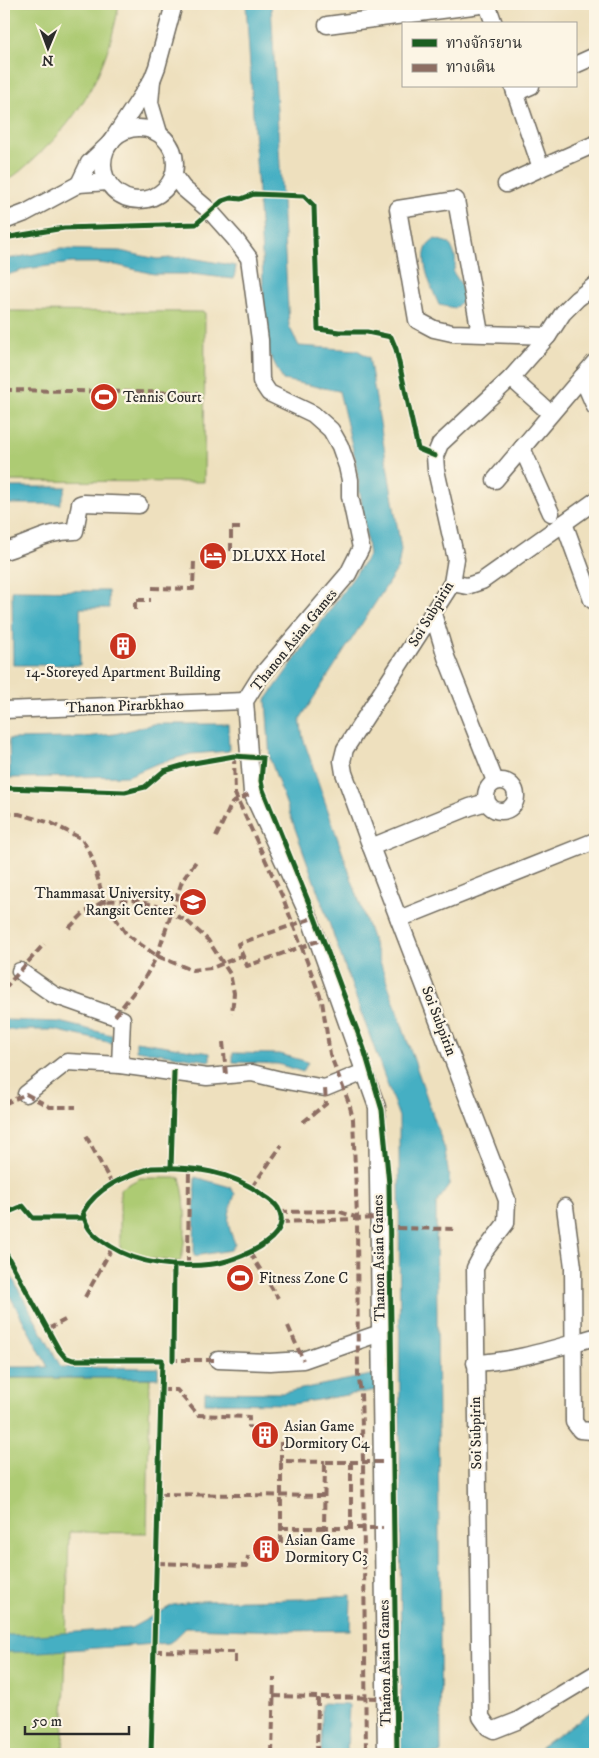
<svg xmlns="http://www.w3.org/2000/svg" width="599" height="1758" font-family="'IM FELL DW Pica','Noto Serif Thai',serif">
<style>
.green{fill:#adcb73;stroke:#6c7b4f}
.water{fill:#44afc3;stroke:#386d77}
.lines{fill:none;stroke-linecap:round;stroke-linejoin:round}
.minor-casing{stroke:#6f6a5e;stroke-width:19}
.minor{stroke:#fff;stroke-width:16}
.quiet{stroke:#8d6e63;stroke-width:4;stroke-dasharray:8 4;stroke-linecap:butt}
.cycleway-casing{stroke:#fcf5e5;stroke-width:8}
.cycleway{stroke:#1b5e20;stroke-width:5}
.labels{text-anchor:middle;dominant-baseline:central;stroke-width:4.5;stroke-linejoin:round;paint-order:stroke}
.poi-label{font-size:15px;fill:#2b2b2b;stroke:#fcf5e5;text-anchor:start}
.street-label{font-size:15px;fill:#2b2b2b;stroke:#fcf5e5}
</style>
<rect width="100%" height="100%" fill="#fcf5e5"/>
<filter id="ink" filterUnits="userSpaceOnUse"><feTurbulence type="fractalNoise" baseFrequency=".02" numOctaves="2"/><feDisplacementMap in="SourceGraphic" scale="10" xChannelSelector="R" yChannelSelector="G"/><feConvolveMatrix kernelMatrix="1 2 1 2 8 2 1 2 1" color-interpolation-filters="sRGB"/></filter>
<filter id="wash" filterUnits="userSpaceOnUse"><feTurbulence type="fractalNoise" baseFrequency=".0096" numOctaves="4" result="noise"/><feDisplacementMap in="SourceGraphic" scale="20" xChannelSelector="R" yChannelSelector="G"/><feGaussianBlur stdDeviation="1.12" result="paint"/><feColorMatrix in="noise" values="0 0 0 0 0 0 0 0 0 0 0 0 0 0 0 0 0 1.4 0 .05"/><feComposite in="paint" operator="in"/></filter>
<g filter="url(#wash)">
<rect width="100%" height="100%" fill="#eee0be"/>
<g class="green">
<path d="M4 4H119C109 64 83 115 37 156 26 166 17 175 4 182Z"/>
<polygon points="4,311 205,312 204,482 4,481"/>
<path d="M140 1178H180C187 1199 187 1241 180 1262L139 1257 120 1250V1189Z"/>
<polygon points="4,1378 150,1378 147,1533 69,1532 63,1754 4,1754"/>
</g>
<g class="water">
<polygon points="246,4 271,4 289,326 299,346 357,350 369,357 401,549 398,568 300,719 303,738 445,1150 450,1184 436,1204 441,1754 401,1754 399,1117 270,759 266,700 369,555 355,458 339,391 283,380 265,345 262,255"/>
<path d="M435 239 449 243C455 253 458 261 453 272L461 284 463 300 455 308 439 305C433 291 419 262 427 247 428 244 432 242 435 239Z"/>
<polygon points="61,249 120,251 157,259 186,257 236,266 234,279 192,274 154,274 116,265 98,263 71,263 26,269 4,276 4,259 14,258"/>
<polygon points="4,487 66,487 60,504 4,504"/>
<polygon points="12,590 108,591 109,608 80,608 80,665 13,665"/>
<polygon points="153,724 228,724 229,751 191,754 156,764 128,776 10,778 9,739 74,738 115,734"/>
<polygon points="6,1020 59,1022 112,1035 112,1043 54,1030 4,1030 4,1021"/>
<polygon points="136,1041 210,1053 210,1061 136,1050"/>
<polygon points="233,1053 280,1054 308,1062 303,1072 278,1064 233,1062"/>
<path d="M195 1177 230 1187 235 1194C228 1216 225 1221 235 1243L231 1250 194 1256Z"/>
<polygon points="4,1263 61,1367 158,1368 158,1378 4,1378 4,1367 48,1367 4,1285"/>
<polygon points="376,1374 377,1390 293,1404 205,1403 205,1392 282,1393"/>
<path d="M351 1595 350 1630 285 1631 186 1628C180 1633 176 1639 169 1643L39 1652H4V1635H36L131 1628 173 1605 198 1601 301 1599Z"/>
<polygon points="322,1704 349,1705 347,1754 321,1754"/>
<polygon points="595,1709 595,1754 531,1754"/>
</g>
</g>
<g filter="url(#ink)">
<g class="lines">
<g class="minor-casing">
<g id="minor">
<polyline points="487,4 494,24"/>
<polyline points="327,25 488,4"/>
<polyline points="575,65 595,56"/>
<polyline points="152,80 150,103 159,133"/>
<polyline points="513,86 541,168 595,144"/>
<polyline points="515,93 531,86"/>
<circle cx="139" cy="164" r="36"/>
<polyline points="174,176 183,188 210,211 235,239 249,258 260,340 261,381 269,393 313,414 331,430 340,446 347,466 350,480 350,496 361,548 348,574 260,677 245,701 252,793 310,919 377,1107 386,1754"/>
<polyline points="79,184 89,163 111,142 152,80 157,67 174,4"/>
<polyline points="506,184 541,168"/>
<polyline points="4,221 25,213 79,184 108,182"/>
<polyline points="595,285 577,299 563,313 548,336 511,378 440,444 435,456 436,470 456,559 452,583 345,749 342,761 344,773 371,847 507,1200 506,1223 483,1253 475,1268 481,1717 488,1727 494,1730 517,1721 595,1674"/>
<polyline points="480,333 456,200 398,209 417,320 434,329 452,333 548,336"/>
<polyline points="582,377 595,407"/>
<polyline points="511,378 550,413"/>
<polyline points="522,448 551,513"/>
<polyline points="495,480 595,362"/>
<polyline points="564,523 592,600"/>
<path d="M4 551C30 544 47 531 75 531L80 504 83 503 139 505"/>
<polyline points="452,583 467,586 482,581 595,501"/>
<polyline points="433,614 446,657 495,781"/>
<polyline points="4,710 245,701"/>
<circle cx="501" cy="796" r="15"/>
<polyline points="371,847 470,807 486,802"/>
<polyline points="399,919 595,841"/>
<polyline points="20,971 54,995 122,1019 120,1065"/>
<polyline points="26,1094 67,1062 120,1065 207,1077 252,1073 281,1080 325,1088 364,1072"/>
<polyline points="565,1207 573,1267 574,1422 580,1430 592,1431 595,1429"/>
<polyline points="218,1360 270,1362 303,1360 380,1333"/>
<path d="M475 1363C518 1361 554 1348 595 1337"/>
</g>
</g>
<use href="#minor" class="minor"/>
<g class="quiet">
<polyline points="4,390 198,393"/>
<polyline points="231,551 231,528 240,528"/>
<polyline points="152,588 193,589 194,561"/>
<polyline points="135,610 135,600 151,600"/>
<polyline points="234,756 235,794 283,898 322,1001 330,1054 349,1103 353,1119 357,1217 358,1374 361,1393 363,1462 366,1754"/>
<polyline points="4,814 19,814 51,823 82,839 91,855 104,901 127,935 157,956 192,970 212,968 243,955"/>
<polyline points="216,837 232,803 252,793"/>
<polyline points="310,919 238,944 247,966 318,941"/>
<polyline points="69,928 84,913 104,901 133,900 157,906 187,921 208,940 230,974 234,993 232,1013"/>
<polyline points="4,989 44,944"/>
<polyline points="115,1016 144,979 157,956 182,881 197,860"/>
<polyline points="223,1042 226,1075"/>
<polyline points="4,1104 26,1094 50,1107 76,1107"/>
<polyline points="303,1122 326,1104 325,1088"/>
<polyline points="86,1136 112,1184"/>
<polyline points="252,1187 282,1145"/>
<polyline points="280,1212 337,1211 355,1217"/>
<polyline points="281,1222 378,1218 390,1228 454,1229"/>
<polyline points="250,1253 278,1298"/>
<polyline points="188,1265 189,1168"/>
<polyline points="85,1297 112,1248"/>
<polyline points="288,1326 303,1360"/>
<polyline points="48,1329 65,1320"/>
<polyline points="170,1360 218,1360"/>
<polyline points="161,1390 177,1390 198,1415 249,1417 249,1428"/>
<polyline points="281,1442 281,1461 325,1462"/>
<polyline points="382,1462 325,1462 324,1528 383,1528"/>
<polyline points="160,1494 324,1496"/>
<polyline points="281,1528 324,1528"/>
<polyline points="351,1529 351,1462"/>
<polyline points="281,1543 281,1461"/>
<polyline points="157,1563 247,1566 248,1556"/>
<polyline points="154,1651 235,1652 235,1664"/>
<polyline points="273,1696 318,1697"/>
<polyline points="272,1754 274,1678"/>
<polyline points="317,1754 318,1697 385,1698"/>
</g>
<g class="cycleway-casing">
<g id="cycleway">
<polyline points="4,238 64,228 196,224 222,201 231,198 241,199 254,194 304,196 314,206 318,329 339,332 367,332 391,337 396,349 418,449 435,456"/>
<polyline points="4,788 125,792 145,787 164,771 188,764 234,756 263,758 261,781 263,790 315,918 364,1049 382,1110 389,1184 397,1754"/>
<path d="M152 1168C194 1167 230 1170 264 1196 269 1199 275 1203 278 1208 296 1239 235 1261 213 1264 179 1268 139 1265 110 1246 95 1237 86 1230 83 1212 97 1187 125 1176 152 1168Z"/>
<polyline points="171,1168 174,1072"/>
<polyline points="4,1214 23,1206 33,1218 84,1218"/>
<polyline points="4,1250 59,1350 65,1357 73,1360 162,1360 151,1754"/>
<polyline points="173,1360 174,1265"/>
</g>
</g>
<use href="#cycleway" class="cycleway"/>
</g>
</g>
<defs>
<g id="stadium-disc" transform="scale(1.4375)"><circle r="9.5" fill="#c8321e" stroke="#fcf5e5"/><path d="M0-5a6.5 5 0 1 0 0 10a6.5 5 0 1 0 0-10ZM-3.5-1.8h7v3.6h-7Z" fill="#fff"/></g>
<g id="hotel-disc" transform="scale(1.4375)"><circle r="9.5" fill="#c8321e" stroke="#fcf5e5"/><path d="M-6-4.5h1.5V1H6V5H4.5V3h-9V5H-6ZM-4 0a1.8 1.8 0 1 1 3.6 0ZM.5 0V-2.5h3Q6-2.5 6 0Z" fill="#fff"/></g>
<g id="building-disc" transform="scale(1.4375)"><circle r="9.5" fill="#c8321e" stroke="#fcf5e5"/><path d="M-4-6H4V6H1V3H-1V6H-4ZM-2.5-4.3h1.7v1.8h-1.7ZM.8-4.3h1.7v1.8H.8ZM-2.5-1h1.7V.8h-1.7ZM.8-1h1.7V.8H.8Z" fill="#fff"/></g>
<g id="university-disc" transform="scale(1.4375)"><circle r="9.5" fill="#c8321e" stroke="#fcf5e5"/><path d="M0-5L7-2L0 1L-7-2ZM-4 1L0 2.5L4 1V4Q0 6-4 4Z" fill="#fff"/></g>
</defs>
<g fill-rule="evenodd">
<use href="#stadium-disc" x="104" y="397"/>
<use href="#hotel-disc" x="213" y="556"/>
<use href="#building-disc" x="123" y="646"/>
<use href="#university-disc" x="193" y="902"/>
<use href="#stadium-disc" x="240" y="1278"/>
<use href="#building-disc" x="265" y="1435"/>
<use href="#building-disc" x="266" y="1549"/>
</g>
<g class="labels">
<g class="poi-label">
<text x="123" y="397">Tennis Court</text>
<text x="232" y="556">DLUXX Hotel</text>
<text x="123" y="672" text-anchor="middle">14-Storeyed Apartment Building</text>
<text x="174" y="893" text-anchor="end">Thammasat University,<tspan x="174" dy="17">Rangsit Center</tspan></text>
<text x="259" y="1278">Fitness Zone C</text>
<text x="284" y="1426">Asian Game<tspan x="284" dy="17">Dormitory C4</tspan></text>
<text x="285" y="1540">Asian Game<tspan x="285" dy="17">Dormitory C3</tspan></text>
</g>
<g class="street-label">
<text transform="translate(431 614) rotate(-59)">Soi Subpirin</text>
<text transform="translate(294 640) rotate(-51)">Thanon Asian Games</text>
<text transform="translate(125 706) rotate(-2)">Thanon Pirarbkhao</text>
<text transform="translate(439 1021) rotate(69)">Soi Subpirin</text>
<text transform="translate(379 1258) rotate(-91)">Thanon Asian Games</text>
<text transform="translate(476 1433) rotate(-91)">Soi Subpirin</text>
<text transform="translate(385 1663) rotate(-91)">Thanon Asian Games</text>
</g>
</g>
<rect width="599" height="1758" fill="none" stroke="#fcf5e5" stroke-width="20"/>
<rect x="402" y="22" width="175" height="65" fill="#fcf5e5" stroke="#a8a49b"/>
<rect x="412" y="39" width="25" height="8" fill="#1b5e20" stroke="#a8a49b"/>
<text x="446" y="48" font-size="15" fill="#2b2b2b">ทางจักรยาน</text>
<rect x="412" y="64" width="25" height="8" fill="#8d6e63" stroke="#a8a49b"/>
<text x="446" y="72" font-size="15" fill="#2b2b2b">ทางเดิน</text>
<g transform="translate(48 48) rotate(181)" stroke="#fcf5e5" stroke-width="4" paint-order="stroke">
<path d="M0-4L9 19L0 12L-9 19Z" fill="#2b2b2b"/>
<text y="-8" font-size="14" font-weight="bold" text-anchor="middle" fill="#2b2b2b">N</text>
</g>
<path d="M25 1726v8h104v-8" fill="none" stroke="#2b2b2b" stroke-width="2.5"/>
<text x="32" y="1726" font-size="15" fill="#2b2b2b" stroke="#fcf5e5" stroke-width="4" paint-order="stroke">50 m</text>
</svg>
